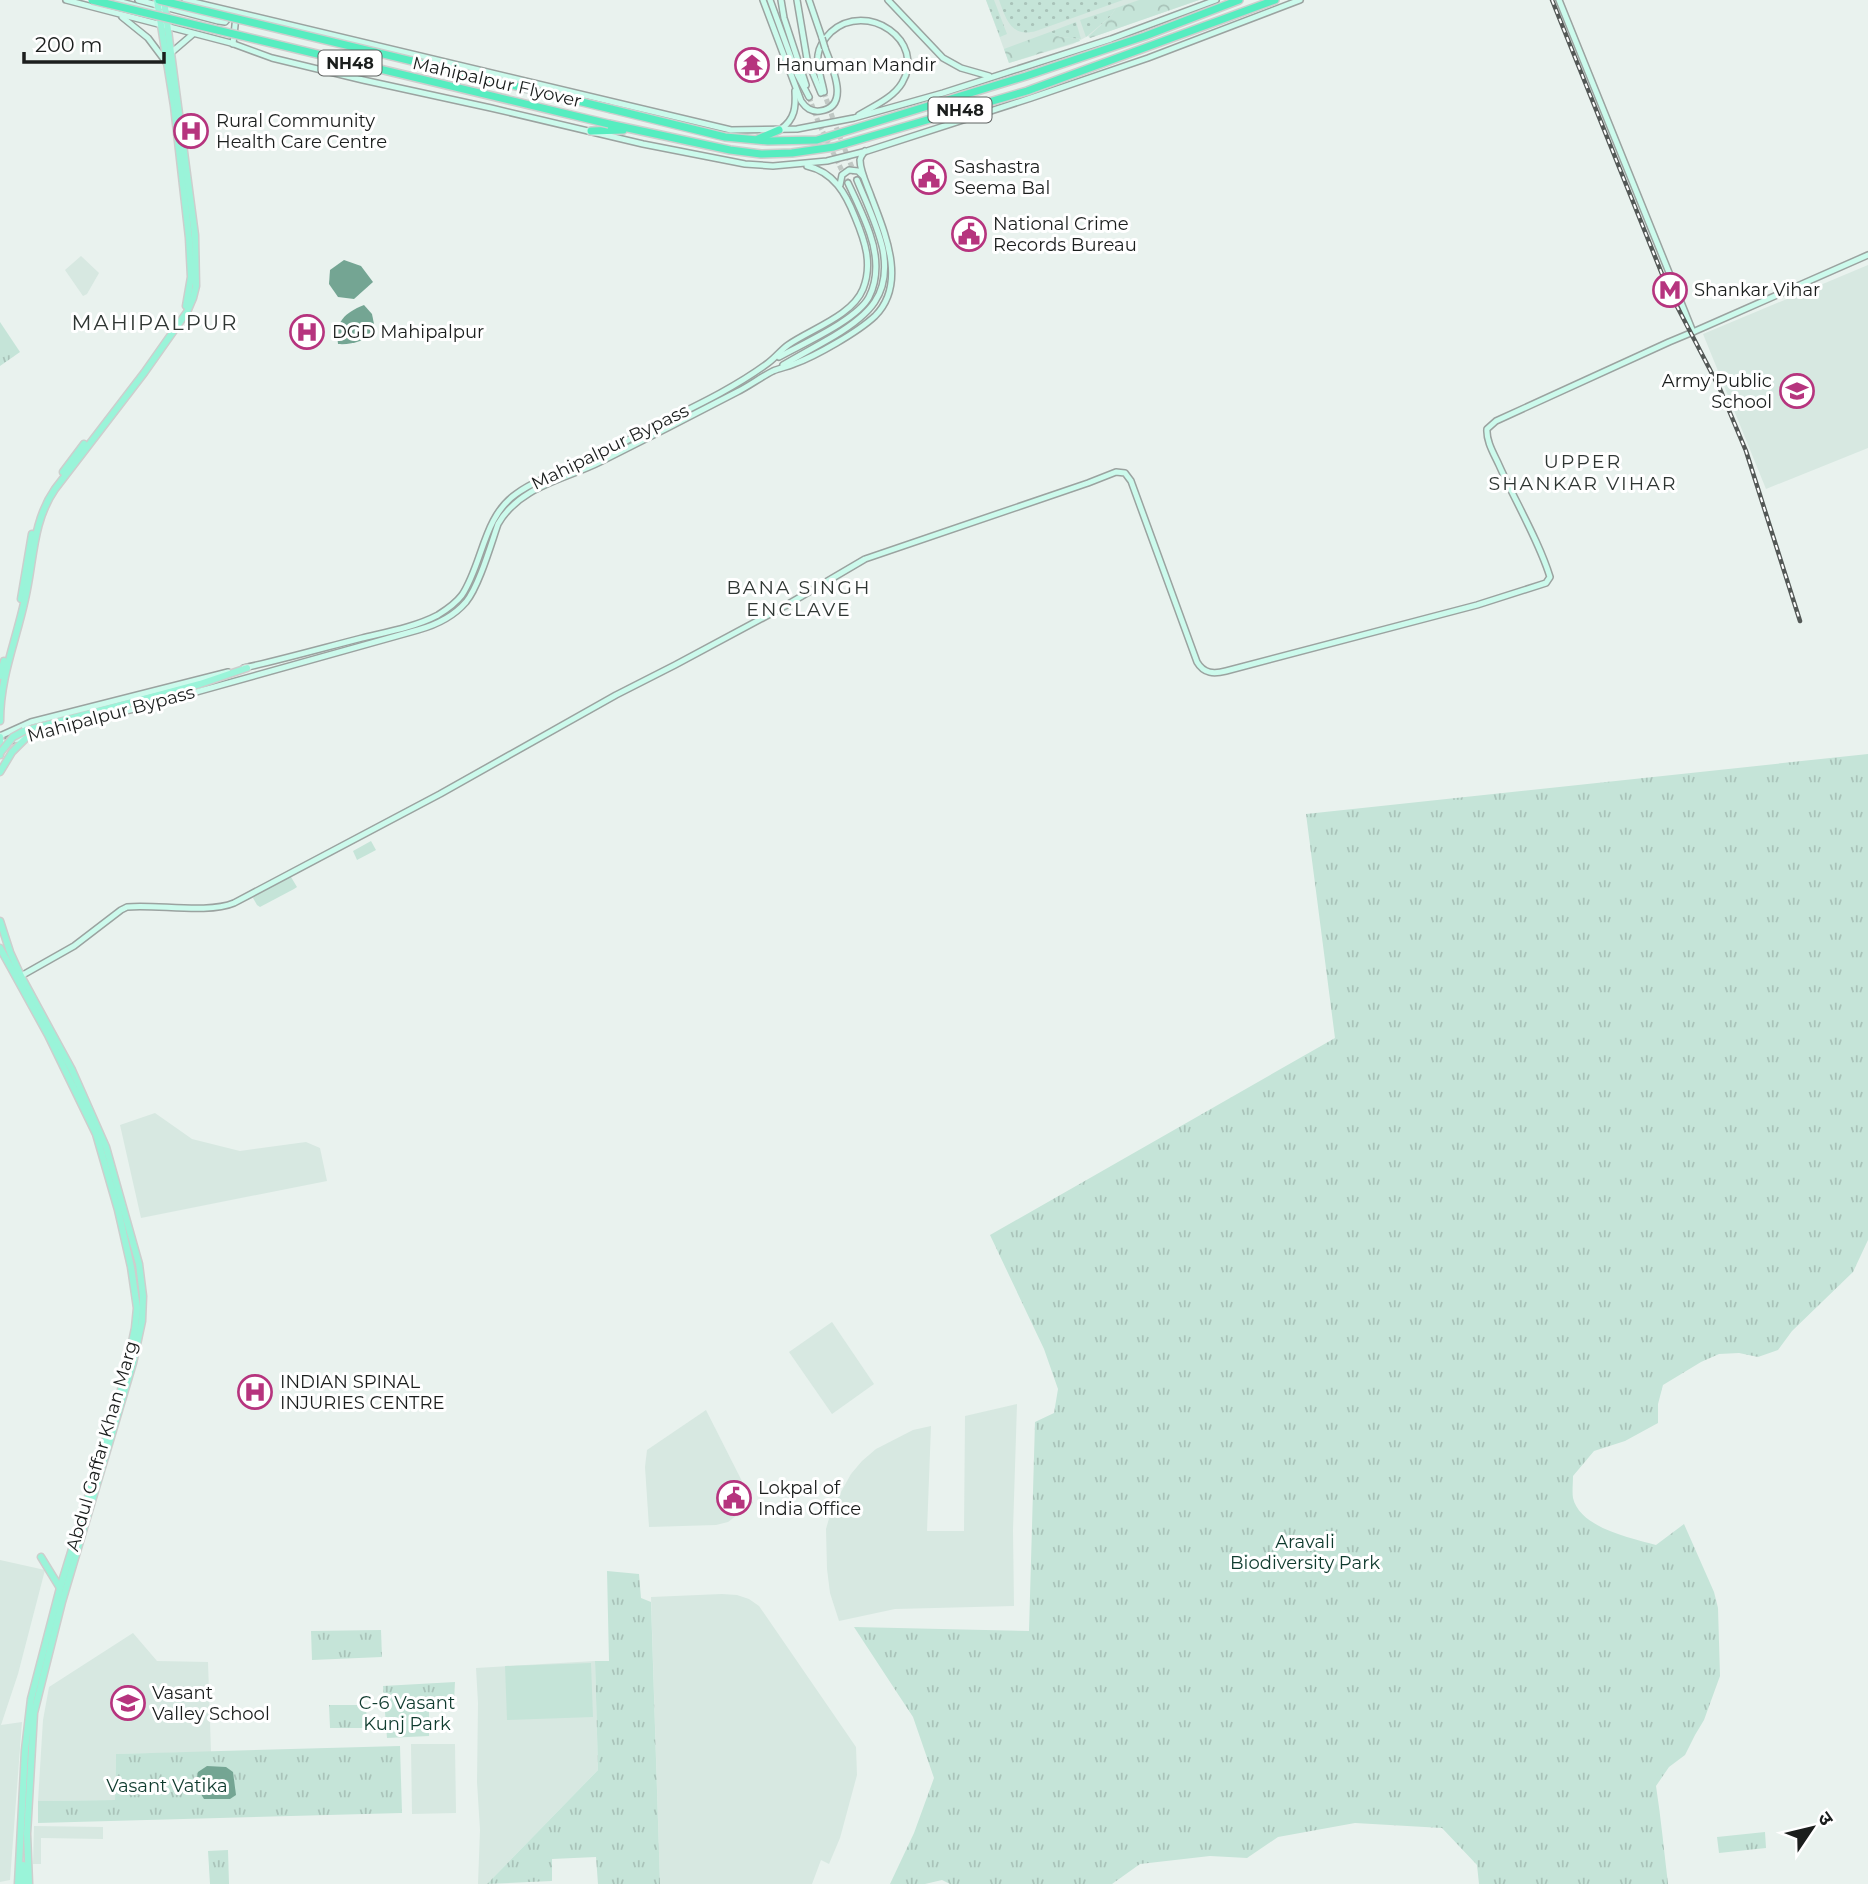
<svg xmlns="http://www.w3.org/2000/svg" width="1868" height="1884" font-family="Montserrat,'Noto Sans Devanagari',sans-serif">
<style>
.built{fill:#d7e8e1}
.grass{fill:url(#grass-dots)}
.forest{fill:url(#forest-crowns)}
.park{fill:url(#park-tufts)}
.pitch{fill:#c5e4d8}
.water{fill:#74a593}
.lines{fill:none;stroke-linecap:round;stroke-linejoin:round}
.secondary-tunnel{stroke:#c0c8c4;stroke-width:5;stroke-dasharray:5 2.5;stroke-linecap:butt}
.secondary-casing{stroke:#9ba3a0;stroke-width:8}
.primary-casing{stroke:#cdcecd;stroke-width:9}
.highway-casing{stroke:#cdcecd;stroke-width:10}
.secondary{stroke:#ccfaec;stroke-width:5}
.primary{stroke:#9af4d9;stroke-width:6}
.highway{stroke:#56edc0;stroke-width:7}
.rail-casing{stroke:#535856;stroke-width:4.5}
.rail{stroke:#fff;stroke-width:2;stroke-dasharray:5;stroke-linecap:butt}
.secondary-bridge-casing{stroke:#9ba3a0;stroke-width:8;stroke-linecap:butt}
.primary-bridge-casing{stroke:#cdcecd;stroke-width:9;stroke-linecap:butt}
.highway-bridge-casing{stroke:#cdcecd;stroke-width:10;stroke-linecap:butt}
.secondary-bridge{stroke:#ccfaec;stroke-width:5}
.primary-bridge{stroke:#9af4d9;stroke-width:6}
.highway-bridge{stroke:#56edc0;stroke-width:7}
.labels{text-anchor:middle;dominant-baseline:central;stroke-width:6;stroke-linejoin:round;paint-order:stroke}
.shield{fill:#fff;stroke:#5f6261;stroke-width:2}
.shield-label{font-size:16px;font-weight:bold;fill:#1b1e1d}
.poi-label{font-size:18px;fill:#1b1e1d;stroke:#fff;text-anchor:start}
.street-label{font-size:18px;fill:#1b1e1d;stroke:#fff}
.park-label{font-size:18px;fill:#0f3b2e;stroke:#fff}
.neighbourhood-label{font-size:19px;letter-spacing:2px;fill:#2f3633;stroke:#fff}
.quarter-label{font-size:21px;letter-spacing:2px;fill:#2f3633;stroke:#fff}
</style>
<defs>
<pattern id="grass-dots" width="8" height="8" patternUnits="userSpaceOnUse" patternTransform="scale(1.75)"><rect width="8" height="8" fill="#c5e4d8"/><path d="M2 2h.1M6 6h.1" fill="none" stroke="#a9c3b9" stroke-width="1.8" stroke-linecap="round"/></pattern>
<pattern id="forest-crowns" width="20" height="18" patternUnits="userSpaceOnUse" patternTransform="scale(1.75)"><rect width="20" height="18" fill="#c5e4d8"/><path d="M2 6a3 3 0 1 1 6 0M12 15a3 3 0 1 1 6 0" fill="none" stroke="#a9c3b9"/></pattern>
<pattern id="park-tufts" width="24" height="20" patternUnits="userSpaceOnUse" patternTransform="scale(1.75)"><rect width="24" height="20" fill="#c5e4d8"/><path d="M3 7l-1-3M5 7V3M7 7l1-3M15 17l-1-3M17 17v-4M19 17l1-3" fill="none" stroke="#a9c3b9"/></pattern>
</defs>
<rect width="100%" height="100%" fill="#e9f2ee"/>
<g class="built">
<polygon points="986,0 1199,0 1090,38 1088,36 1073,44 1009,63"/>
<polygon points="81,256 99,273 87,294 83,296 65,270"/>
<polygon points="1868,265 1868,448 1766,489 1703,334"/>
<polygon points="155,1113 192,1139 240,1151 306,1142 320,1148 327,1181 141,1218 120,1125"/>
<polygon points="832,1322 874,1384 832,1414 789,1352"/>
<polygon points="1017,1404 1013,1530 1014,1606 895,1609 839,1621 830,1593 827,1569 826,1529 832,1508 851,1474 862,1461 876,1449 913,1430 931,1426 927,1531 964,1531 965,1416"/>
<polygon points="706,1410 753,1503 728,1522 716,1525 649,1527 645,1467 647,1450"/>
<polygon points="0,1560 45,1570 18,1674 1,1725 22,1722 10,1880 0,1882"/>
<polygon points="722,1594 737,1595 749,1599 759,1606 856,1747 857,1775 840,1838 829,1864 821,1860 812,1884 660,1884 651,1597"/>
<polygon points="133,1633 157,1661 208,1662 211,1752 116,1754 115,1800 38,1801 43,1720 49,1687"/>
<polygon points="595,1661 598,1770 487,1884 478,1884 480,1830 477,1782 478,1703 476,1668"/>
<polygon points="411,1744 455,1744 456,1813 412,1814"/>
<polygon points="34,1826 103,1827 103,1839 41,1838 41,1864 33,1864"/>
</g>
<g class="grass">
<polygon points="986,0 994,0 1007,34 1000,37"/>
<path d="M999 0H1123L1036 31C1011 38 1006 19 999 0Z"/>
<polygon points="1116,8 1110,17 1086,37 1080,20"/>
<polygon points="1076,22 1081,39 1060,37 1050,32"/>
</g>
<g class="forest">
<polygon points="1139,0 1199,0 1090,38 1089,36 1110,17 1116,8"/>
<polygon points="1050,32 1060,37 1079,39 1080,41 1009,63 1004,49"/>
</g>
<g class="park">
<polygon points="0,322 20,352 0,366"/>
<path d="M1868 754V1240L1853 1272 1792 1331 1778 1350 1758 1357 1739 1353 1719 1354 1701 1362 1663 1385 1658 1404V1423L1625 1441 1594 1451 1573 1476C1573 1483 1572 1492 1573 1498 1580 1528 1631 1538 1656 1545L1684 1524 1714 1592 1718 1608 1720 1676 1704 1720 1695 1735 1685 1755 1669 1767 1656 1786C1661 1818 1664 1851 1668 1884H1479L1477 1865 1442 1828 1355 1823 1278 1837 1247 1858 1210 1856 1140 1864 1112 1884H950L942 1880 925 1884H890L914 1833 934 1778 913 1717 854 1627 1029 1631 1035 1422 1054 1413 1058 1389 1044 1349 990 1235 1335 1038 1306 814Z"/>
<polygon points="289,877 291,877 297,887 294,889 260,907 257,905 253,898 255,895"/>
<polygon points="607,1571 639,1574 641,1598 651,1602 660,1884 598,1884 596,1857 552,1859 552,1881 487,1884 598,1770 595,1661 609,1661"/>
<polygon points="381,1630 382,1657 312,1660 311,1631"/>
<polygon points="455,1682 454,1701 429,1703 429,1736 387,1738 383,1686"/>
<polygon points="329,1705 366,1705 367,1728 330,1728"/>
<polygon points="400,1746 402,1813 38,1823 38,1801 115,1800 116,1754"/>
<polygon points="1765,1832 1766,1848 1719,1853 1717,1837"/>
<polygon points="228,1850 229,1884 210,1884 208,1851"/>
</g>
<g class="pitch">
<polygon points="371,841 376,850 357,860 353,851"/>
<polygon points="591,1663 593,1717 507,1720 505,1666"/>
</g>
<g class="water">
<polygon points="344,260 361,266 373,282 354,299 338,297 329,284 330,270"/>
<path d="M364 305 372 314 375 329C368 341 351 345 338 344 335 322 344 313 364 305Z"/>
<path d="M207 1766 226 1767 233 1772 236 1795 230 1799H204C199 1792 196 1781 198 1772Z"/>
</g>
<g class="lines">
<g class="secondary-tunnel">
<polyline points="824,92 833,119 857,180"/>
<polyline points="809,97 819,124 848,183"/>
</g>
<g class="secondary-casing">
<g id="secondary">
<polyline points="66,0 231,43 272,58 363,80 491,108 643,144 745,164 773,166 827,161 867,151 1031,98 1148,58 1300,0"/>
<polyline points="114,0 162,13"/>
<polyline points="138,0 218,21 225,22 231,15"/>
<polyline points="185,0 731,130 797,129 854,118 943,93 1111,39 1216,0"/>
<path d="M763 0 801 101C806 108 811 112 820 111 852 107 831 65 825 48"/>
<polyline points="770,0 797,74 809,97"/>
<polyline points="781,0 784,18 806,85"/>
<polyline points="797,0 807,59 821,93"/>
<polyline points="809,0 822,38"/>
<polyline points="888,0 943,58 961,68 989,76"/>
<polyline points="122,17 148,38 166,62"/>
<polyline points="233,44 236,16"/>
<polyline points="172,52 193,34"/>
<path d="M824 92C822 80 816 66 818 55 819 46 825 38 831 32 867 0 927 41 902 83 893 98 874 106 859 115"/>
<path d="M781 129C795 119 796 107 795 91"/>
<polyline points="840,185 842,175 849,170 858,171 863,176"/>
<polyline points="1693,332 1868,255"/>
<path d="M779 357C802 344 857 320 869 297 879 278 877 254 870 234 864 216 856 200 848 183"/>
<path d="M783 365C800 355 817 346 834 336 869 315 891 295 883 250 878 226 866 202 857 180"/>
<path d="M244 668C284 659 323 648 362 638 387 632 415 627 438 615 446 610 456 603 462 595 483 563 483 517 516 494 538 478 563 472 588 461 605 454 622 443 639 434 682 412 729 392 768 363 776 357 781 350 788 345 811 329 852 316 863 289 873 264 865 241 855 217 846 194 834 172 807 166"/>
<polyline points="0,736 31,722 228,672"/>
<path d="M0 743 27 737 157 703 418 630C436 625 454 616 466 602 479 586 491 544 498 524 520 486 564 480 600 462 646 439 691 416 737 392 749 386 761 377 773 371 780 368 787 367 794 364 816 356 858 332 875 316 908 283 884 231 871 196 867 185 860 171 860 160 861 155 862 155 865 151"/>
<path d="M21 976 74 946 121 910 127 907C156 904 208 914 234 903L440 794 616 695 675 665 785 606 865 559 1088 483 1116 472 1125 473 1131 481 1197 662C1204 674 1214 674 1226 671L1477 605 1546 583 1550 577C1539 541 1515 501 1499 465 1494 454 1486 441 1487 429L1496 421 1669 342 1693 332 1559 0"/>
</g>
</g>
<g class="primary-casing">
<g id="primary">
<polyline points="157,0 174,106 189,238 191,277 186,306"/>
<polyline points="63,472 84,444"/>
<polyline points="21,599 32,534"/>
<polyline points="0,676 4,661"/>
<path d="M0 721C0 677 16 641 25 599 34 561 32 522 55 489L144 373 187 312 193 298 196 286 195 235 164 0"/>
<polyline points="24,731 200,684 247,668"/>
<polyline points="0,737 0,755"/>
<polyline points="0,772 12,752 27,737"/>
<polyline points="0,921 10,952 21,976 72,1070 106,1147 139,1264 143,1296 142,1321 133,1363 62,1602 34,1713 27,1834 29,1884"/>
<polyline points="0,948 48,1035 96,1134 118,1210 131,1267 137,1308 135,1328 124,1380 60,1588 31,1699 25,1750 18,1884"/>
<polyline points="41,1557 60,1588"/>
<polyline points="23,1884 23,1865"/>
</g>
</g>
<g class="highway-casing">
<g id="highway">
<polyline points="611,109 725,137 768,141 817,140 1026,76 1145,36 1239,0"/>
<polyline points="609,124 730,150 761,154 792,153 834,147 1027,91 1275,0"/>
<polyline points="591,131 623,130"/>
<polyline points="758,139 779,130"/>
</g>
</g>
<use href="#secondary" class="secondary"/>
<use href="#primary" class="primary"/>
<use href="#highway" class="highway"/>
<g class="rail-casing">
<polyline id="rail" points="1552,0 1668,289 1720,389 1746,451 1800,621"/>
</g>
<use href="#rail" class="rail"/>
<g class="secondary-bridge-casing">
<polyline id="secondary-bridge" points="822,38 825,48"/>
</g>
<g class="primary-bridge-casing">
<polyline id="primary-bridge" points="0,753 13,737 24,731"/>
</g>
<g class="highway-bridge-casing">
<g id="highway-bridge">
<polyline points="92,0 609,124"/>
<polyline points="159,0 611,109"/>
</g>
</g>
<use href="#secondary-bridge" class="secondary-bridge"/>
<use href="#primary-bridge" class="primary-bridge"/>
<use href="#highway-bridge" class="highway-bridge"/>
</g>
<defs>
<g id="temple-ring" transform="scale(1.75)"><circle r="9.5" fill="#fff" stroke="#b6347e" stroke-width="1.5"/><path d="M0-6L5-2H3V0L6.5 2.5H4V6H1.5V3h-3V6H-4V2.5H-6.5L-3 0V-2H-5Z" fill="#b6347e"/></g>
<g id="hospital-ring" transform="scale(1.75)"><circle r="9.5" fill="#fff" stroke="#b6347e" stroke-width="1.5"/><path d="M-5-5h3v3.5h4V-5h3V5h-3V1.5h-4V5h-3Z" fill="#b6347e"/></g>
<g id="civic-ring" transform="scale(1.75)"><circle r="9.5" fill="#fff" stroke="#b6347e" stroke-width="1.5"/><path d="M-.6-6.5H3V-4.5H.6V-3L4-1V1h2V6H-6V1h2V-1L-.6-3ZM-1.2 2.5V6h2.4V2.5Z" fill="#b6347e"/></g>
<g id="metro-ring" transform="scale(1.75)"><circle r="9.5" fill="#fff" stroke="#b6347e" stroke-width="1.5"/><path d="M-5.5 5V-5H-3L0 0L3-5H5.5V5H3V-.5L0 4L-3-.5V5Z" fill="#b6347e"/></g>
<g id="school-ring" transform="scale(1.75)"><circle r="9.5" fill="#fff" stroke="#b6347e" stroke-width="1.5"/><path d="M0-5L7-2L0 1L-7-2ZM-4 1L0 2.5L4 1V4Q0 6-4 4Z" fill="#b6347e"/></g>
</defs>
<g fill-rule="evenodd">
<use href="#temple-ring" x="752" y="65"/>
<use href="#hospital-ring" x="191" y="131"/>
<use href="#civic-ring" x="929" y="177"/>
<use href="#civic-ring" x="969" y="234"/>
<use href="#metro-ring" x="1670" y="290"/>
<use href="#hospital-ring" x="307" y="332"/>
<use href="#school-ring" x="1797" y="391"/>
<use href="#hospital-ring" x="255" y="1392"/>
<use href="#civic-ring" x="734" y="1498"/>
<use href="#school-ring" x="128" y="1703"/>
</g>
<g class="labels">
<g class="shield">
<rect x="318.5" y="50.5" width="63" height="25" rx="5"/>
<rect x="928.5" y="97.5" width="63" height="25" rx="5"/>
</g>
<g class="shield-label">
<text x="350" y="63">NH48</text>
<text x="960" y="110">NH48</text>
</g>
<g class="poi-label">
<text x="776" y="65">Hanuman Mandir</text>
<text x="216" y="121">Rural Community<tspan x="216" dy="21">Health Care Centre</tspan></text>
<text x="954" y="167">Sashastra<tspan x="954" dy="21">Seema Bal</tspan></text>
<text x="993" y="224">National Crime<tspan x="993" dy="21">Records Bureau</tspan></text>
<text x="1694" y="290">Shankar Vihar</text>
<text x="332" y="332">DGD Mahipalpur</text>
<text x="1772" y="381" text-anchor="end">Army Public<tspan x="1772" dy="21">School</tspan></text>
<text x="280" y="1382">INDIAN SPINAL<tspan x="280" dy="21">INJURIES CENTRE</tspan></text>
<text x="758" y="1488">Lokpal of<tspan x="758" dy="21">India Office</tspan></text>
<text x="152" y="1693">Vasant<tspan x="152" dy="21">Valley School</tspan></text>
</g>
<g class="street-label">
<text transform="translate(497 82) rotate(13)">Mahipalpur Flyover</text>
<text transform="translate(610 447) rotate(-26)">Mahipalpur Bypass</text>
<text transform="translate(111 714) rotate(-15)">Mahipalpur Bypass</text>
<text transform="translate(102 1446) rotate(-74)">Abdul Gaffar Khan Marg</text>
</g>
<g class="park-label">
<text x="1305" y="1542">Aravali<tspan x="1305" dy="21">Biodiversity Park</tspan></text>
<text x="407" y="1703">C-6 Vasant<tspan x="407" dy="21">Kunj Park</tspan></text>
<text x="167" y="1786">Vasant Vatika</text>
</g>
<g class="neighbourhood-label">
<text x="1583" y="461">UPPER<tspan x="1583" dy="22">SHANKAR VIHAR</tspan></text>
<text x="799" y="587">BANA SINGH<tspan x="799" dy="22">ENCLAVE</tspan></text>
</g>
<g class="quarter-label">
<text x="155" y="322">MAHIPALPUR</text>
</g>
</g>
<g transform="translate(1812 1828) rotate(55)" stroke="#ffffff" stroke-width="5" paint-order="stroke">
<path d="M0-5L12 26L0 18L-12 26Z" fill="#1b1e1d"/>
<text y="-10" font-size="19" font-weight="bold" text-anchor="middle" fill="#1b1e1d">उ</text>
</g>
<path d="M24 52v10h140v-10" fill="none" stroke="#1b1e1d" stroke-width="3.5"/>
<text x="35" y="52" font-size="21" fill="#1b1e1d" stroke="#ffffff" stroke-width="5" paint-order="stroke">200 m</text>
</svg>
